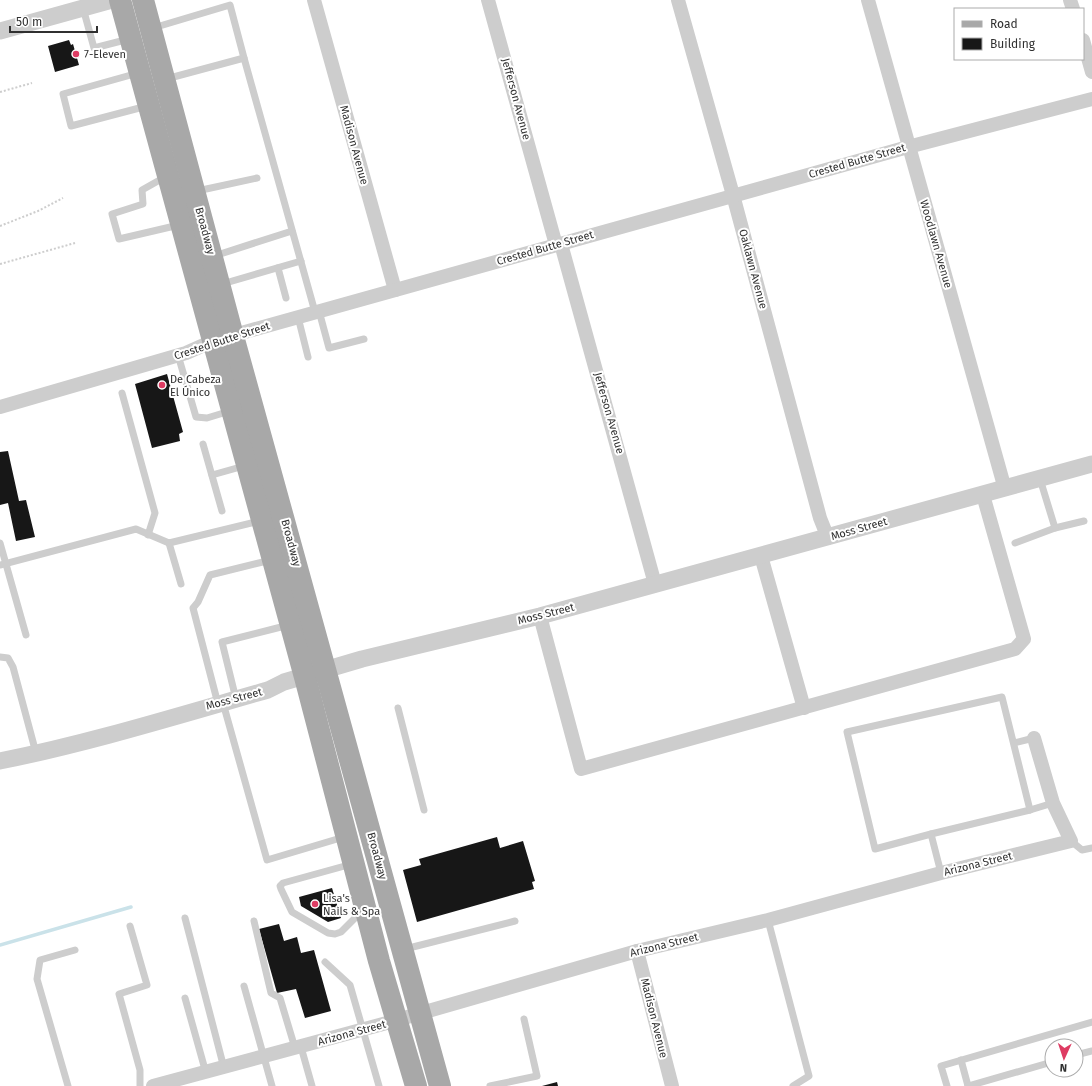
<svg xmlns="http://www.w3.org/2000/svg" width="1092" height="1086" font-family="'Fira Sans',sans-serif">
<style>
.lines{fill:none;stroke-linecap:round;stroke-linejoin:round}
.stream{stroke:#cae2e9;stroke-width:3.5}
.building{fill:#171717}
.path{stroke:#cdcdcd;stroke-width:2;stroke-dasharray:2 2;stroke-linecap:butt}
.service{stroke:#cdcdcd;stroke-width:7}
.minor{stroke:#cdcdcd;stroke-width:14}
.tertiary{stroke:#cdcdcd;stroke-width:17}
.primary{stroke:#a8a8a8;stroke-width:22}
.poi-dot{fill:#de3c63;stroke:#fff;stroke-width:1.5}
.labels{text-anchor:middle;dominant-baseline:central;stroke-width:4;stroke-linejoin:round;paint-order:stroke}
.poi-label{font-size:11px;fill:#303030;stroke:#fff;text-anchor:start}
.street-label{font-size:11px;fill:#303030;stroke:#fff}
</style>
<rect width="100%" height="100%" fill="#fff"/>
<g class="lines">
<polyline class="stream" points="0,945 131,907"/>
</g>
<g class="building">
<polygon points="69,40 71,45 73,44 79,65 55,72 48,46"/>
<polygon points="167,374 183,432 179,434 180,441 152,448 135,384"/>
<polygon points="8,451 19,501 26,500 35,537 16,541 8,503 0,505 0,452"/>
<polygon points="497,837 500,848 523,841 535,881 532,882 534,889 417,922 403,870 421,865 419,859"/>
<polygon points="332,888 341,918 328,922 301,906 299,897"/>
<polygon points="279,924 284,941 297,937 301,953 314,950 331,1011 305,1018 296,989 277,993 259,929"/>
<polygon points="557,1082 558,1086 542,1086"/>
</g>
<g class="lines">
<g class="path">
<polyline points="0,92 32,83"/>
<polyline points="0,226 38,211 63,198"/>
<polyline points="0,264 75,243"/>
</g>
<g class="service">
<polyline points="83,8 94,48 129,39"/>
<polyline points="153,28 230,5 244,58 166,79"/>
<polyline points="244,58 315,312"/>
<polyline points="138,73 63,94 71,126 147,106"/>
<polyline points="165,177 142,190 143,204 112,214 119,239 179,225"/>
<polyline points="197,191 257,178"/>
<polyline points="214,256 292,231"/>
<polyline points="278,268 286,298"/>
<polyline points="222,284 301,261"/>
<polyline points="319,311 329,348 364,339"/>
<polyline points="298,317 308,357"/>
<polyline points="178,355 196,417 207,418 230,411"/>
<polyline points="122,393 155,513 148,535"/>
<polyline points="203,444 222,511"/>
<polyline points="212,475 244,466"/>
<polyline points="1040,479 1055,528 1084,521"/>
<polyline points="0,543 26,635"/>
<polyline points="169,543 181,584"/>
<polyline points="1015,543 1055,528"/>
<polyline points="0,565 136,529 169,543 260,521"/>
<polyline points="0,657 8,658 13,667 36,753"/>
<polyline points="236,699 222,642 289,625"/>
<polyline points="223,703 267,860 344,837"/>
<polyline points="218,704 193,608 198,602 210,575 271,560"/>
<polyline points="398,708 424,810"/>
<polyline points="1014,743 1034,738"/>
<polyline points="931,834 1030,810"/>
<polyline points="1071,841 1082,850 1092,848"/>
<polyline points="352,864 283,883 280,886 281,889 292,912 328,933 335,934 341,932 362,911"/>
<polyline points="941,873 931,834 875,849 847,732 1002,697 1030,810 1053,803"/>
<polyline points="185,918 224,1068"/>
<polyline points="768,920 809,1076 793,1086"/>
<polyline points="254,921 271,993 280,998 295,1048"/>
<polyline points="130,926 147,985 119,994 140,1070 140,1086"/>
<polyline points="405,949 515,921"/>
<polyline points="325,962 350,985 379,1086"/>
<polyline points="244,986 272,1086"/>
<polyline points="185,998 206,1073"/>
<polyline points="301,1047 312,1086"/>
<polyline points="1076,1055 1092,1051"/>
<polyline points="961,1060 968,1086"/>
<polyline points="68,1086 37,979 40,960 75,950"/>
<polyline points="490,1086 537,1076 524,1019"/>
<polyline points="947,1086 941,1066 1092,1022"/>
<polyline points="968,1086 1052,1062"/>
</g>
<g class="minor">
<polyline points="314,0 395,290"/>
<polyline points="488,0 556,245"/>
<polyline points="678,0 733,195 820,518 828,538"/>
<polyline points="868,0 1005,489"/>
<polyline points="1070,0 1073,9"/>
<polyline points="1083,40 1092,72"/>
<polyline points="561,244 655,584"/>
<polyline points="0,407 186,353 213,341 252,330 908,147 1092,99"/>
<polyline points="761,556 804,708"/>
<polyline points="540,616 581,769 1015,649 1024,639 983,495"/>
<polyline points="637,951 672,1086"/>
<polyline points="153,1086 383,1024 637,951 768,920 941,873 1071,841 1053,803 1034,738"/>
</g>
<g class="tertiary">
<polyline points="0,31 112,0"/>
<path d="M0 761C90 743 180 715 268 690L284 682 362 659 540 616 1092 464"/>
</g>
<g class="primary">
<polyline points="120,0 305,677 379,961 416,1086"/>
<polyline points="143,0 233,336 440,1086"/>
</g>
</g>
<g class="poi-dot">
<circle cx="76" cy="54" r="4"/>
<circle cx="162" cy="385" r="4"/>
<circle cx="315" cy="904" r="4"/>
</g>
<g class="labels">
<g class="poi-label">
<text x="84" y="54">7-Eleven</text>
<text x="170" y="379">De Cabeza<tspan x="170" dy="13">El Único</tspan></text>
<text x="323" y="898">Lisa's<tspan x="323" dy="13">Nails &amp; Spa</tspan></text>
</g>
<g class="street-label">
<text transform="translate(516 99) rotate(75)">Jefferson Avenue</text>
<text transform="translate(354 145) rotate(75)">Madison Avenue</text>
<text transform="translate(857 161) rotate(-16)">Crested Butte Street</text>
<text transform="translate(205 231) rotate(75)">Broadway</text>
<text transform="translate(936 244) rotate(74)">Woodlawn Avenue</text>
<text transform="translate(545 248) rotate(-16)">Crested Butte Street</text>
<text transform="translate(753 269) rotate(75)">Oaklawn Avenue</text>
<text transform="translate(222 341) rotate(-18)">Crested Butte Street</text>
<text transform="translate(609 413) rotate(74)">Jefferson Avenue</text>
<text transform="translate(859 529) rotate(-16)">Moss Street</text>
<text transform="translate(291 543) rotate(75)">Broadway</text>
<text transform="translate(546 614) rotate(-14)">Moss Street</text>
<text transform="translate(234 699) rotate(-15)">Moss Street</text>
<text transform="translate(377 856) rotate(75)">Broadway</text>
<text transform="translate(978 864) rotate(-14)">Arizona Street</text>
<text transform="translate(664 945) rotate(-14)">Arizona Street</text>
<text transform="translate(654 1018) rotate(76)">Madison Avenue</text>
<text transform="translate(352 1033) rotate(-15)">Arizona Street</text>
</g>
</g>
<rect x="954" y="8" width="130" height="52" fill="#ffffff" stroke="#acacac"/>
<rect x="962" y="21" width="20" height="6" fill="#a8a8a8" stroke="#acacac"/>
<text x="990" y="28" font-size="12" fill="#303030">Road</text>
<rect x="962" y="38" width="20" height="12" fill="#171717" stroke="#acacac"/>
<text x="990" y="48" font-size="12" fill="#303030">Building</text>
<g transform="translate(1064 1058) rotate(183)"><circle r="19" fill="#ffffff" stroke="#acacac"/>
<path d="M0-3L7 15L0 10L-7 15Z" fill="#de3c63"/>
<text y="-6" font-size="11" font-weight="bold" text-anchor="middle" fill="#303030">N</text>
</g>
<path d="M10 26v6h87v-6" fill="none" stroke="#303030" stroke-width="2"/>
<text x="16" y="26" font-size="12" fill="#303030" stroke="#ffffff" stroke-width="3" paint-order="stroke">50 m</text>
</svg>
